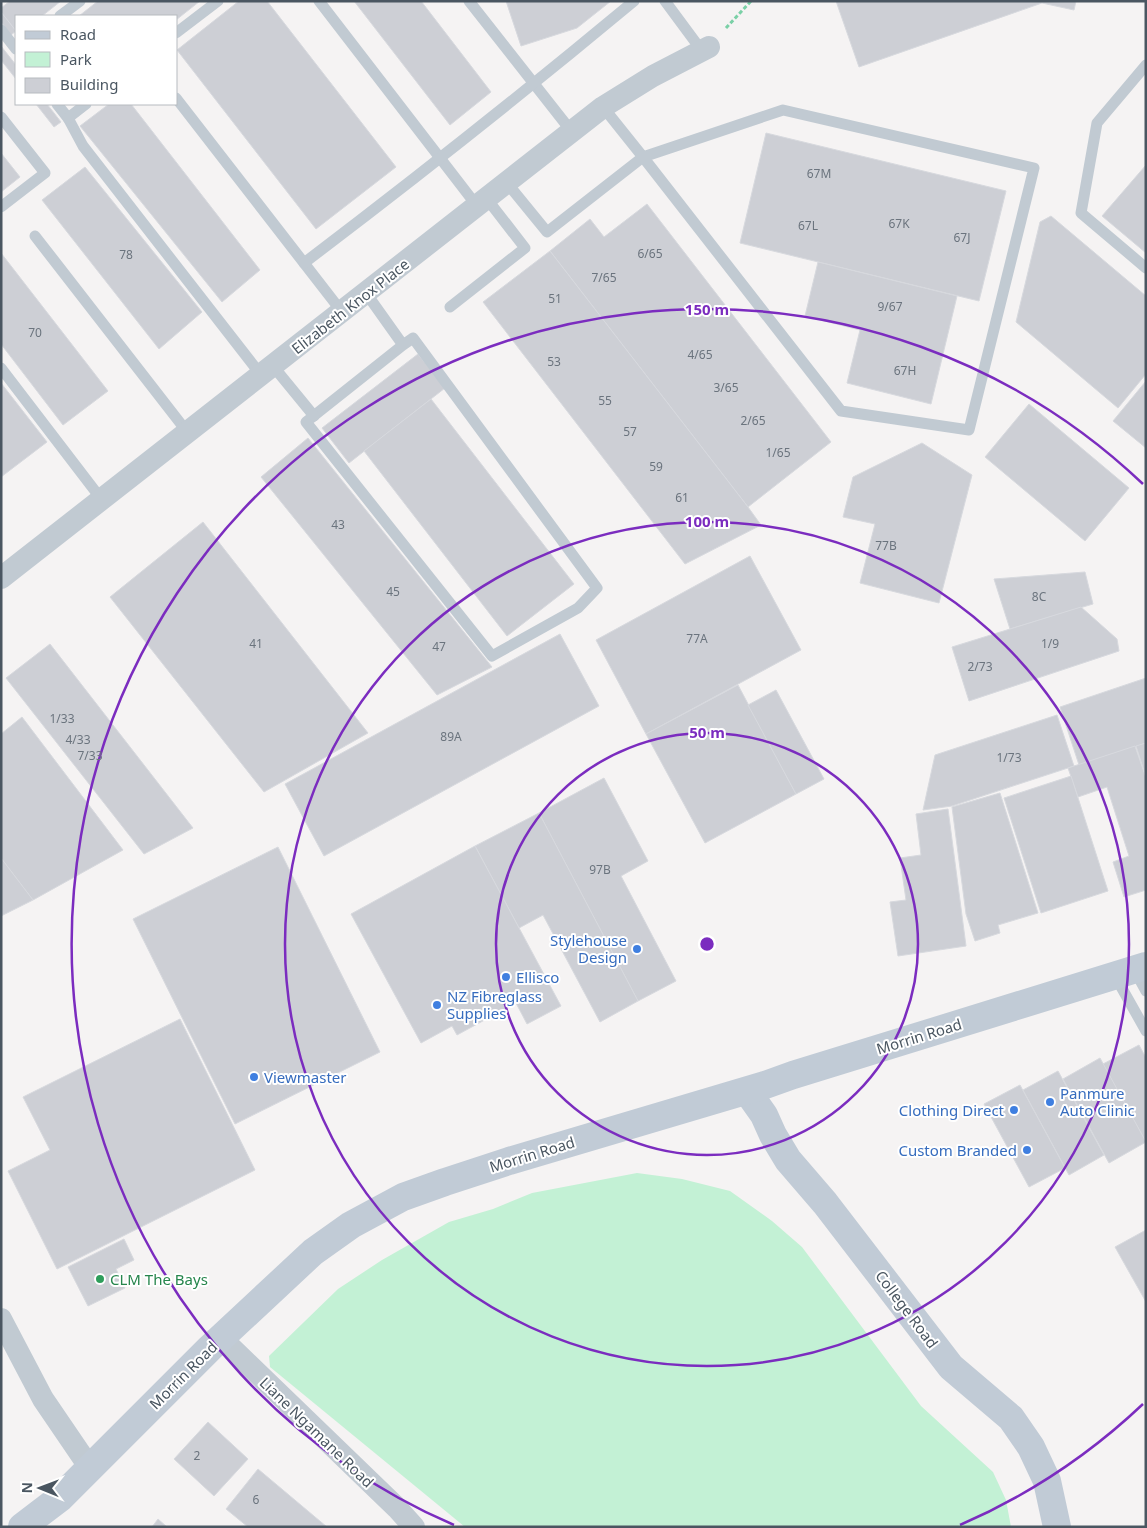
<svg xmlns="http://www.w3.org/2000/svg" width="1147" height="1528" font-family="'Noto Sans',sans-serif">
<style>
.green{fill:#c3f1d5}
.building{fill:#cdcfd5;stroke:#d7d9de}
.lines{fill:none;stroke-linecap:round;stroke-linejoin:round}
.path{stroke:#7ad0a6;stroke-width:3;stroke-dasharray:4 2.5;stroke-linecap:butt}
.lane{stroke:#c1cad2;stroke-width:11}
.street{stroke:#c1cad2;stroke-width:22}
.secondary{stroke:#c1cbd6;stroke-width:28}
.ring{fill:none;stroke:#7b2cbf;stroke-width:2.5}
.shop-dot{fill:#3f7fe0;stroke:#fff;stroke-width:2}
.leisure-dot{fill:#2e9e5b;stroke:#fff;stroke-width:2}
.labels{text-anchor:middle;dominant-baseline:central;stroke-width:4;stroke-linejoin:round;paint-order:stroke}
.number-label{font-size:12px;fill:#6b747e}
.street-label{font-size:15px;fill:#4a5661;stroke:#fff}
.shop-label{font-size:15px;fill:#366cbe;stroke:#fff;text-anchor:start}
.leisure-label{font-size:15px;fill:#27864d;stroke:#fff;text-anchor:start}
.centre{fill:#7b2cbf;stroke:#fff;stroke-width:2.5}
.ring-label{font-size:15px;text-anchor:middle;font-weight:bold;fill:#7b2cbf;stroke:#fff;stroke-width:4;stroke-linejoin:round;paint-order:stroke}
</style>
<rect width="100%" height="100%" fill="#f5f3f3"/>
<polygon class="green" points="637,1173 682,1179 730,1191 772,1221 802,1247 921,1406 993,1472 1006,1500 1011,1527 465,1527 270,1367 269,1356 338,1289 382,1260 449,1222 493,1209 532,1193"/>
<g class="building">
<polygon points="10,1 61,1 42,16 16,16 16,31 1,12 1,8"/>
<polygon points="98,1 200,1 176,20 176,16 79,16"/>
<polygon points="239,1 267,1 396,167 316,229 177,50"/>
<polygon points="354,1 421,1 491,92 450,125"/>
<polygon points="506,1 611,1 577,28 521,46"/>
<polygon points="836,1 1076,1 1074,10 1042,3 859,67"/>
<polygon points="1,12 16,31 11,35 1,22"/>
<polygon points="1,46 16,65 16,79 1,60"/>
<polygon points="36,104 47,104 61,122 54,127"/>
<polygon points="109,104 131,104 260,270 222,302 80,126"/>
<polygon points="766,133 1006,191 979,301 740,243"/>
<polygon points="1,153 20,177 1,192"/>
<polygon points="1146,165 1146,253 1102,216"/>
<polygon points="85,167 202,312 159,349 42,200"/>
<polygon points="647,204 831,442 748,507 550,251 590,219 604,237"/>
<polygon points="1051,216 1146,296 1146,374 1118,408 1016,322 1040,222"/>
<polygon points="550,251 748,507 761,525 685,564 483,302"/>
<polygon points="1,253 108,391 63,425 1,344"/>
<polygon points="818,262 957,296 931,404 847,383 860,330 805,316"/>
<polygon points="418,354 445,388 349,463 322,428"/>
<polygon points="1146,381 1146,448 1113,421"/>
<polygon points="1,383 47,442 1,477"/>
<polygon points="431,399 574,584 507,636 364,451"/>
<polygon points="1029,404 1129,488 1085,541 985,457"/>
<polygon points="308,438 492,667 437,695 261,477"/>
<polygon points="922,443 972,475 939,603 860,583 875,524 843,517 853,477"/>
<polygon points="203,522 368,733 264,792 110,597"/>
<polygon points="750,556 801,650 646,734 596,640"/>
<polygon points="1085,572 1093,604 1010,629 994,579"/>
<polygon points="1081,607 1117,639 1119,651 969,701 952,647"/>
<polygon points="560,634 599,706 324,856 285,784"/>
<polygon points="50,644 193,828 144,854 6,678"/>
<polygon points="1146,678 1146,743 1079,765 1060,707"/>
<polygon points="738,685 796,794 705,843 646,734"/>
<polygon points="776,690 824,779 796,794 748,705"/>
<polygon points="1057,715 1074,766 952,806 923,810 935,755"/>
<polygon points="22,717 123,850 33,900 1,858 1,734"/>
<polygon points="1146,743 1146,777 1136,746"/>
<polygon points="1135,746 1146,778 1146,890 1124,897 1113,862 1129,856 1107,787 1078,797 1068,768"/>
<polygon points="1071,776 1108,891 1041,913 1004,798"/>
<polygon points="604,778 648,861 621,876 676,981 638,1001 539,813"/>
<polygon points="1000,793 1038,913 998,925 1000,933 975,941 966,914 952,807"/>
<polygon points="948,809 966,946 898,956 890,902 906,900 900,858 921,855 916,814"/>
<polygon points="539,813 638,1001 600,1022 543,915 519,928 475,846"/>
<polygon points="475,846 561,1006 527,1024 516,1003 457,1035 452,1026 421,1043 351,914"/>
<polygon points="278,847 380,1052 235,1124 133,919"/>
<polygon points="1,858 33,900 1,916"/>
<polygon points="180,1019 255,1170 57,1269 8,1171 50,1150 23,1097"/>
<polygon points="1139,1045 1146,1058 1146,1142 1103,1064"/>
<polygon points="1100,1058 1146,1142 1109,1163 1063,1079"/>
<polygon points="1058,1071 1104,1155 1069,1175 1023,1090"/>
<polygon points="1020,1085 1065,1168 1029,1187 984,1104"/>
<polygon points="1146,1230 1146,1302 1115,1247"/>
<polygon points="124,1239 134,1260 116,1269 125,1288 88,1306 68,1267"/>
<polygon points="208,1422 248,1459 214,1496 174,1459"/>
<polygon points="258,1469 327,1527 248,1527 226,1509"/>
<polygon points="158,1519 167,1527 152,1527"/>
</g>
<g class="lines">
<polyline class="path" points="726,28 751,1"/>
<g class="lane">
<polyline points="319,1 477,206"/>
<polyline points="469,1 572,132"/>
<polyline points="665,1 702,51"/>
<polyline points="60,16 80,1"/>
<polyline points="1,30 16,49"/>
<polyline points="176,33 218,1"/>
<polyline points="1146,65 1097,123 1081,213 1146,268"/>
<polyline points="176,98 342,312"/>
<polyline points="57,104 68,118 83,146 261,375"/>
<polyline points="1,117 45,173 1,207"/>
<polyline points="68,118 86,104"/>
<polyline points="507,183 547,232 643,157 783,110 1034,168 969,430 841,411 643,157 603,107"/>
<polyline points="35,236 188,433"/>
<path d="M304 263C416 178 526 91 634 1"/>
<polyline points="366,293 403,345 413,338 597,588 578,608 492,656 306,422 403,345"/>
<polyline points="450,307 525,248 487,199"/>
<polyline points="273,366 314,416"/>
<polyline points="1,368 102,500"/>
<polyline points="1134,969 1146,991"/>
<polyline points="1115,976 1146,1031"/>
</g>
<g class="street">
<polyline points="1,578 603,107 653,76 709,47"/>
<polyline points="1,1319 43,1399 90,1468"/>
<polyline points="221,1338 397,1508 414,1527"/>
</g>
<g class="secondary">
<polyline points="747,1091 764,1115 773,1135 788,1160 825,1203 951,1367 1011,1418 1031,1447 1047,1481 1057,1527"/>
<polyline points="22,1527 60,1498 210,1348 313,1252 351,1225 403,1197 445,1182 509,1161 765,1085 793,1075 1146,966"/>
</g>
</g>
<g class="ring">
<circle cx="707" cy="944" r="211"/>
<circle cx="707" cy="944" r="422"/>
<path d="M1143 1404A634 634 0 0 1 960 1525M454 1525A634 634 0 1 1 1143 484"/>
</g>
<g class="shop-dot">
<circle cx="637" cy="949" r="5"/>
<circle cx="506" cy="977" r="5"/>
<circle cx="437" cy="1005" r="5"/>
<circle cx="254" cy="1077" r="5"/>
<circle cx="1050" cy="1102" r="5"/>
<circle cx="1014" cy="1110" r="5"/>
<circle cx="1027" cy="1150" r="5"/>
</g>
<circle class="leisure-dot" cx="100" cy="1279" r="5"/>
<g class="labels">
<g class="number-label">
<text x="819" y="173">67M</text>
<text x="899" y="223">67K</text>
<text x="808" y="225">67L</text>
<text x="962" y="237">67J</text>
<text x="650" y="253">6/65</text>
<text x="126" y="254">78</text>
<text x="604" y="277">7/65</text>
<text x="555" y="298">51</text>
<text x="890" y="306">9/67</text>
<text x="35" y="332">70</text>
<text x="700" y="354">4/65</text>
<text x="554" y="361">53</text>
<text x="905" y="370">67H</text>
<text x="726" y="387">3/65</text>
<text x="605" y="400">55</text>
<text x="753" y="420">2/65</text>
<text x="630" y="431">57</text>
<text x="778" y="452">1/65</text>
<text x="656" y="466">59</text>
<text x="682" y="497">61</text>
<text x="338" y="524">43</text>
<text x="886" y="545">77B</text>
<text x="393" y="591">45</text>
<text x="1039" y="596">8C</text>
<text x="697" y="638">77A</text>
<text x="256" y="643">41</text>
<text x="1050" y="643">1/9</text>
<text x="439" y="646">47</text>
<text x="980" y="666">2/73</text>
<text x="62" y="718">1/33</text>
<text x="451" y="736">89A</text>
<text x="78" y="739">4/33</text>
<text x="90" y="755">7/33</text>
<text x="1009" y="757">1/73</text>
<text x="600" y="869">97B</text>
<text x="197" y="1455">2</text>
<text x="256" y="1499">6</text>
</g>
<g class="street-label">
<text transform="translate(350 306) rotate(-38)">Elizabeth Knox Place</text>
<text transform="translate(919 1036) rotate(-17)">Morrin Road</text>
<text transform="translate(532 1154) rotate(-17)">Morrin Road</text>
<text transform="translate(907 1309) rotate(53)">College Road</text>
<text transform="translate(183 1375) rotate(-45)">Morrin Road</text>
<text transform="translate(317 1432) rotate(44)">Liane Ngamane Road</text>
</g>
<g class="shop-label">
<text x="627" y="940" text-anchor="end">Stylehouse<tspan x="627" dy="17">Design</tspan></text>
<text x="516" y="977">Ellisco</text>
<text x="447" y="996">NZ Fibreglass<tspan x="447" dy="17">Supplies</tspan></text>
<text x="264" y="1077">Viewmaster</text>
<text x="1060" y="1093">Panmure<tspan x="1060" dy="17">Auto Clinic</tspan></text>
<text x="1004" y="1110" text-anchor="end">Clothing Direct</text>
<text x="1017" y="1150" text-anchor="end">Custom Branded</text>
</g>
<g class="leisure-label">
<text x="110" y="1279">CLM The Bays</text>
</g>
</g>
<circle cx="707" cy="944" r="8" class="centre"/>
<g class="ring-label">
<text x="707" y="315">150 m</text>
<text x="707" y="527">100 m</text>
<text x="707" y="738">50 m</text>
</g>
<rect width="1147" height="1528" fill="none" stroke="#4a5661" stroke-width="5"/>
<rect x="15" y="15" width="162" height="90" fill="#ffffff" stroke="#b7bbc0"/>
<rect x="25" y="31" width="25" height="8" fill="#c1cbd6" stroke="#b7bbc0"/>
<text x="60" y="40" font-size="15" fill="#4a5661">Road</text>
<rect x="25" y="52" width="25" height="15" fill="#c3f1d5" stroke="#b7bbc0"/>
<text x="60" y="65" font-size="15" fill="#4a5661">Park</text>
<rect x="25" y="78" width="25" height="15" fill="#cdcfd5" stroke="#b7bbc0"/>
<text x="60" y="90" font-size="15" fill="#4a5661">Building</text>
<g transform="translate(40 1488) rotate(271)" stroke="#ffffff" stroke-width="4" paint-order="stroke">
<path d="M0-4L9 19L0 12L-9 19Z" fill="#4a5661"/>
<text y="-8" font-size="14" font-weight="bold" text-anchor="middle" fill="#4a5661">N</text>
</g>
</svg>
